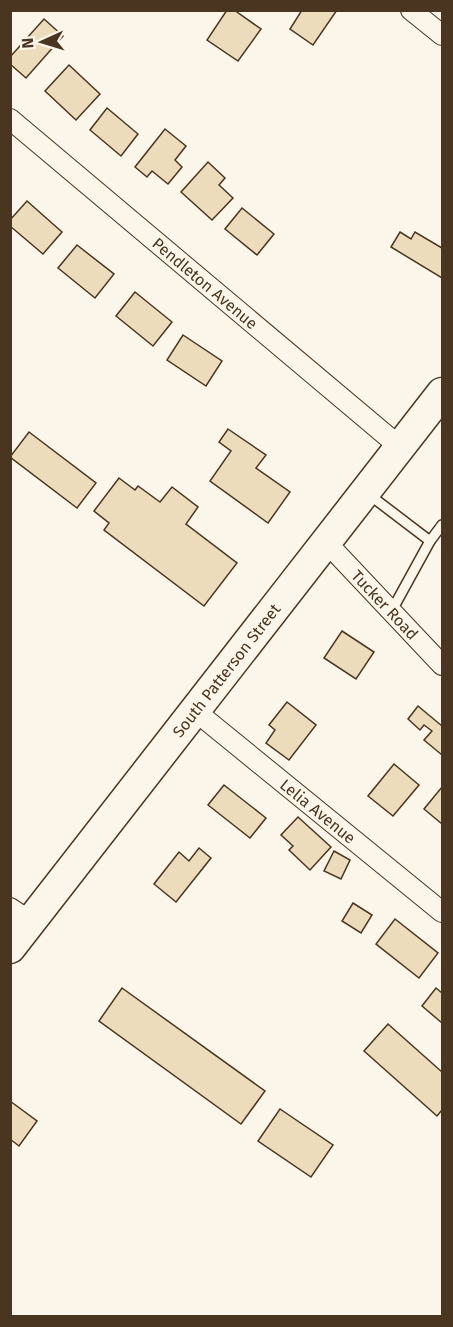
<svg xmlns="http://www.w3.org/2000/svg" width="453" height="1327" font-family="'Fira Sans',sans-serif">
<style>
.building{fill:#ecdcbc;stroke:#4a3520;stroke-width:1.5}
.lines{fill:none;stroke-linecap:round;stroke-linejoin:round}
.lane-casing{stroke:#4a3520;stroke-width:12}
.street-casing{stroke:#4a3520;stroke-width:22}
.primary-casing{stroke:#4a3520;stroke-width:33}
.lane{stroke:#fbf6e9;stroke-width:9}
.street{stroke:#fbf6e9;stroke-width:20}
.primary{stroke:#fbf6e9;stroke-width:30}
.labels{text-anchor:middle;dominant-baseline:central;stroke-width:4.5;stroke-linejoin:round;paint-order:stroke}
.street-label{font-size:16px;fill:#4a3520;stroke:#fbf6e9}
</style>
<rect width="100%" height="100%" fill="#fbf6e9"/>
<g class="building">
<polygon points="227,10 234,10 261,29 238,61 207,40"/>
<polygon points="302,10 337,10 313,45 290,29"/>
<polygon points="44,19 63,36 26,78 10,64 10,57"/>
<polygon points="69,65 100,94 76,120 45,91"/>
<polygon points="107,108 138,134 121,156 90,130"/>
<polygon points="165,129 186,146 175,160 182,167 168,184 152,171 147,177 135,167"/>
<polygon points="208,162 225,178 219,185 233,198 212,220 181,192"/>
<polygon points="27,201 62,232 43,254 10,226 10,220"/>
<polygon points="242,208 274,234 257,255 225,229"/>
<polygon points="400,232 411,239 415,232 442,248 442,278 391,247"/>
<polygon points="77,245 114,274 95,298 58,268"/>
<polygon points="135,292 172,322 153,346 116,316"/>
<polygon points="183,335 222,361 206,386 167,360"/>
<polygon points="228,429 266,455 256,468 290,492 268,523 210,481 231,451 219,442"/>
<polygon points="29,432 96,483 77,508 10,457"/>
<polygon points="119,478 135,490 138,486 160,502 172,487 198,507 186,524 237,563 204,606 104,530 109,523 94,511"/>
<polygon points="342,631 374,652 356,679 324,658"/>
<polygon points="287,702 316,725 289,760 266,743 275,730 269,725"/>
<polygon points="418,706 442,726 442,755 424,740 432,731 424,725 420,730 408,719"/>
<polygon points="394,764 419,785 393,816 368,796"/>
<polygon points="224,785 266,818 250,838 208,805"/>
<polygon points="442,787 442,824 424,809"/>
<polygon points="298,817 331,847 310,870 289,850 293,846 281,835"/>
<polygon points="199,848 211,858 176,902 154,884 179,852 189,861"/>
<polygon points="334,851 350,860 341,879 324,871"/>
<polygon points="353,903 372,915 361,933 342,921"/>
<polygon points="395,919 438,953 419,978 376,944"/>
<polygon points="122,988 265,1091 241,1124 99,1021"/>
<polygon points="436,988 442,993 442,1023 422,1006"/>
<polygon points="388,1024 442,1072 442,1110 437,1116 364,1051"/>
<polygon points="10,1101 37,1121 19,1146 10,1139"/>
<polygon points="280,1109 333,1145 311,1177 258,1141"/>
</g>
<g class="lines">
<g class="lane-casing">
<g id="lane">
<polyline points="367,493 430,541 442,525"/>
<polyline points="391,612 430,541"/>
</g>
</g>
<g class="street-casing">
<g id="street">
<polyline points="411,10 442,35"/>
<path id="s1" d="M10 119 400 447"/>
<path id="s2" d="M326 542 442 665"/>
<path id="s3" d="M194 710 442 912"/>
<polyline points="10,908 31,922"/>
</g>
</g>
<g class="primary-casing">
<g id="primary">
<path id="s4" d="M10 948 442 393"/>
</g>
</g>
<use href="#lane" class="lane"/>
<use href="#street" class="street"/>
<use href="#primary" class="primary"/>
</g>
<g class="labels">
<g class="street-label">
<text stroke="none"><textPath href="#s1" startOffset="255">Pendleton Avenue</textPath></text>
<text stroke="none"><textPath href="#s2" startOffset="86">Tucker Road</textPath></text>
<text stroke="none"><textPath href="#s4" startOffset="352">South Patterson Street</textPath></text>
<text stroke="none"><textPath href="#s3" startOffset="160">Lelia Avenue</textPath></text>
</g>
</g>
<rect width="453" height="1327" fill="none" stroke="#4a3520" stroke-width="24"/>
<g transform="translate(42 42) rotate(266)" stroke="#fbf6e9" stroke-width="4.5" paint-order="stroke">
<path d="M0-4.5L10 22L0 15L-10 22Z" fill="#4a3520"/>
<text y="-9" font-size="16" font-weight="bold" text-anchor="middle" fill="#4a3520">N</text>
</g>
</svg>
